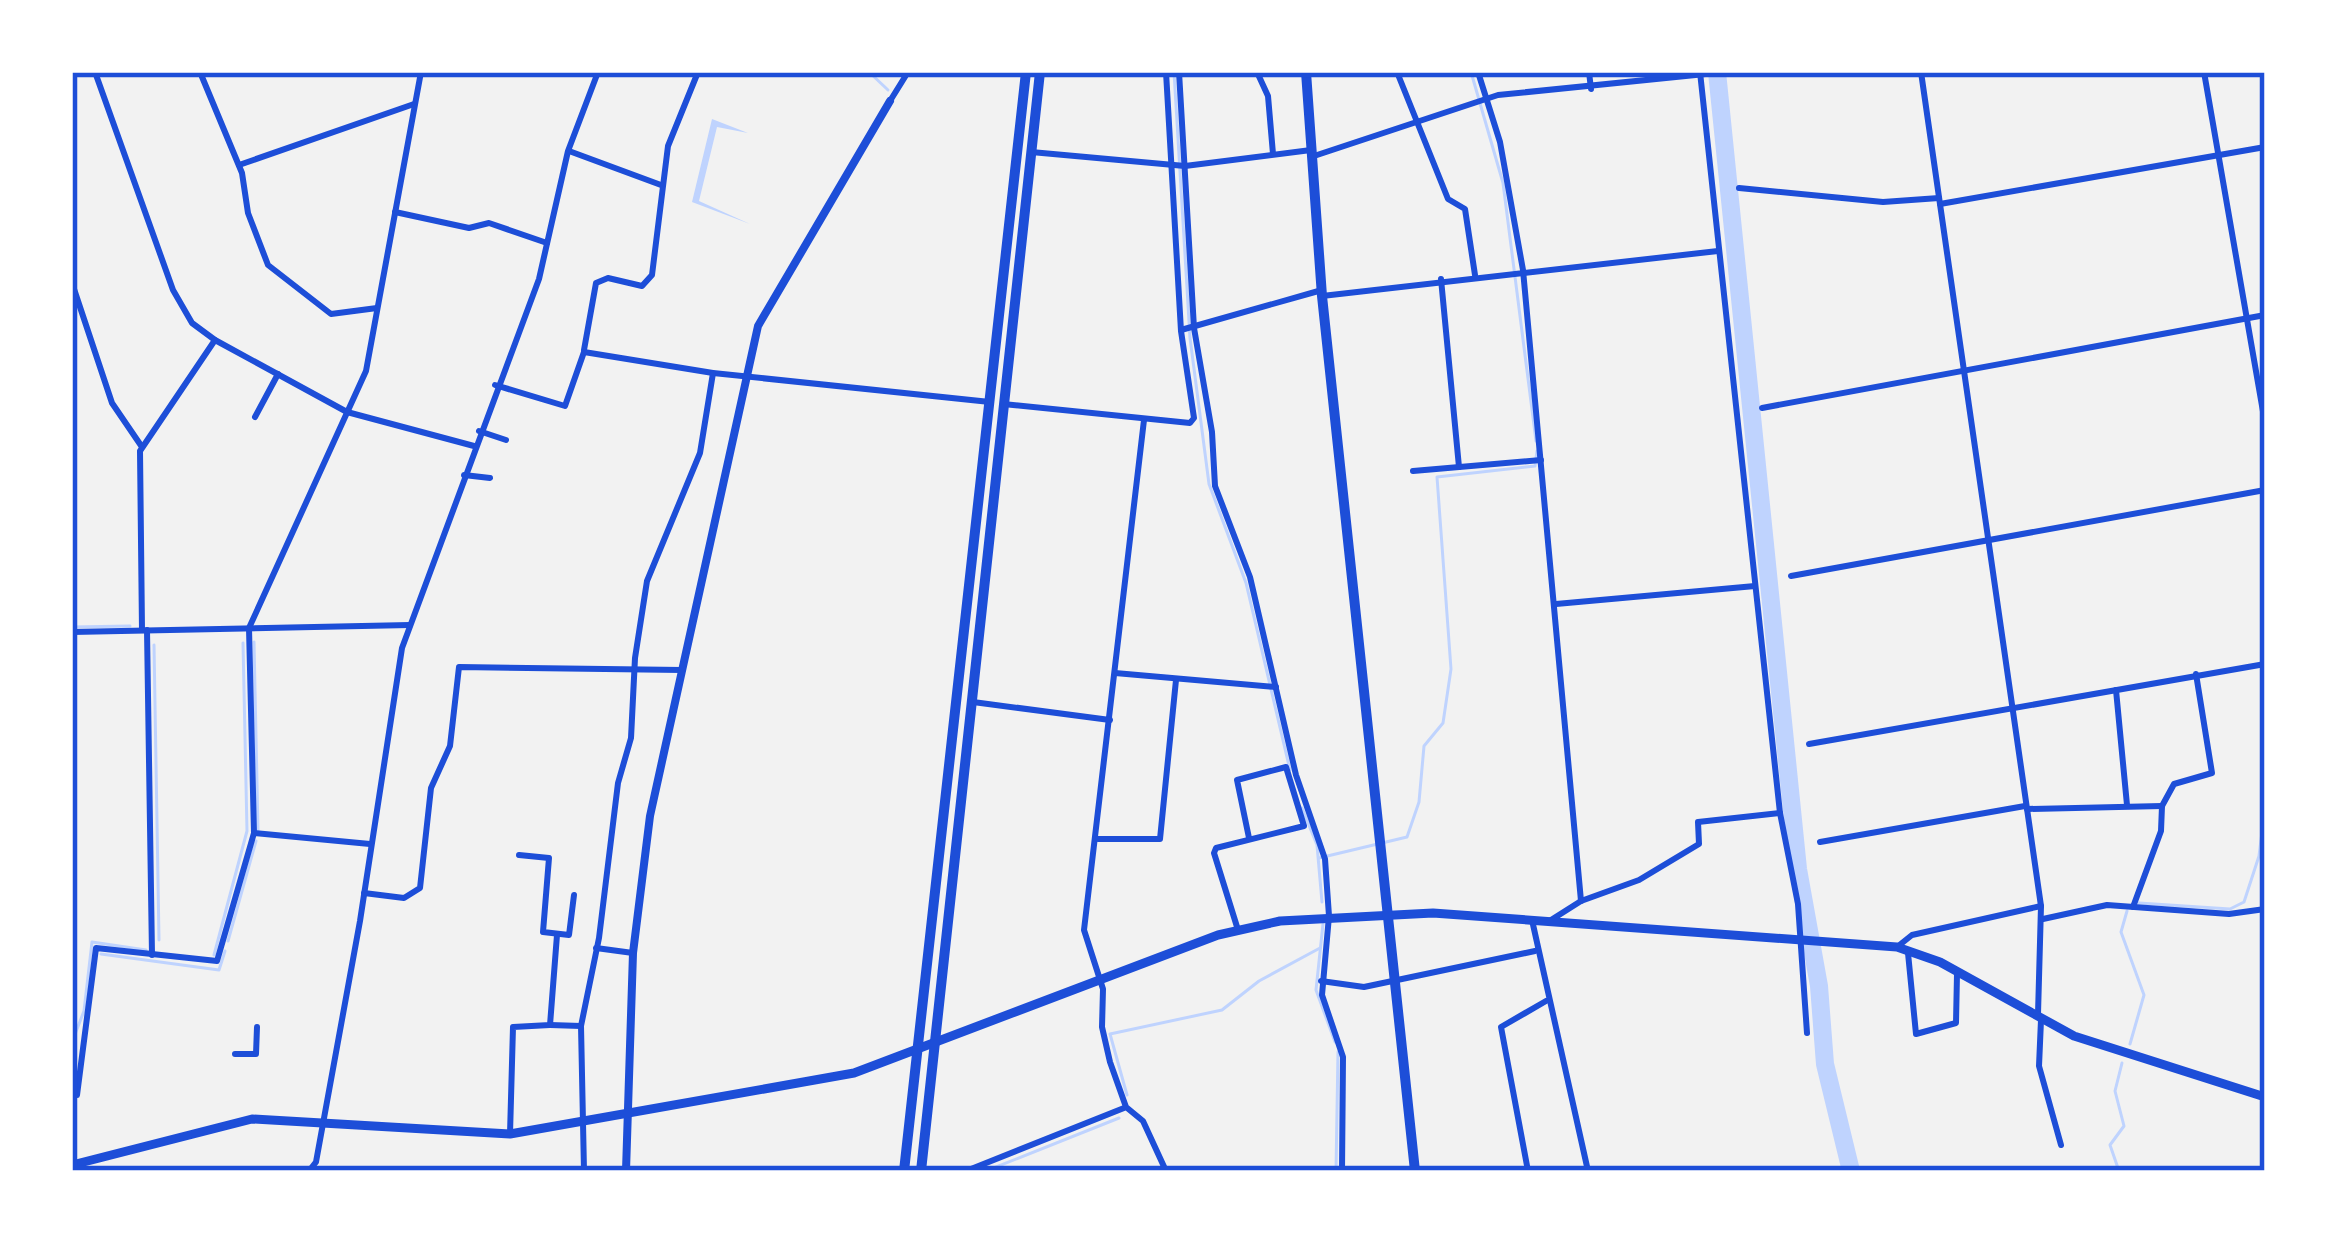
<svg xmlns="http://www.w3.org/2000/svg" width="2337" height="1243" font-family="Barlow,sans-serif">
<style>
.water{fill:#bfd3fe}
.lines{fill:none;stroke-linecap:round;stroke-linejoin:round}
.stream{stroke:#bfd3fe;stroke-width:3}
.river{stroke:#bfd3fe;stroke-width:18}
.minor{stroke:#1d4ed8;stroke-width:6}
.tertiary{stroke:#1d4ed8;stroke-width:8}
.secondary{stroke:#1d4ed8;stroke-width:9}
.primary{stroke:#1d4ed8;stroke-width:10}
.trunk{stroke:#1d4ed8;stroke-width:10}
.neatline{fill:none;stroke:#1d4ed8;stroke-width:4.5}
</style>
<rect width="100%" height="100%" fill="#f2f2f2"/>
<polygon class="water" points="712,119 748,133 717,127 699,201 750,224 692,202"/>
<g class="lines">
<g class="stream">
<polyline points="869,72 888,90"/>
<polyline points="1174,72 1190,338 1209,484 1246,583 1290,770"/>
<polyline points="1471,72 1503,183 1536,441"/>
<polyline points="72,627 130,626"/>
<polyline points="254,642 258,831"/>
<polyline points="154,645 159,940"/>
<polyline points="2265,672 2265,690"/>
<polyline points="1302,808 1317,845 1322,902"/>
<polyline points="1319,858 1407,837 1419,802 1424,746 1443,723 1451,669 1437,477 1535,466 1537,451"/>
<polyline points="2139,903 2230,909 2244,902 2259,856 2265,808"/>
<polyline points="2127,911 2121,932 2144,995 2130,1044"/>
<polyline points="1323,924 1316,990 1335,1042"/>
<polyline points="228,941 256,841"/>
<polyline points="101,954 219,970 225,951"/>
<polyline points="214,955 247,831 243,643"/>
<polyline points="72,1042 84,1011 92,942 146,950"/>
<polyline points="1127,1095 1110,1034 1222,1010 1259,981 1320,948"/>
<polyline points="986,1171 1119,1118"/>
<polyline points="1336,1171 1338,1052"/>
<polyline points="2119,1171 2110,1145 2124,1126 2115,1091 2122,1063"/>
</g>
<polyline class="river" points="1717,72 1798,869 1819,986 1825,1064 1851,1171"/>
<g class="minor">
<polyline points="95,72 173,290 192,323 215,340 347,412 474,446"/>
<polyline points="200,72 242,173 248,213 268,265 331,314 377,308"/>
<polyline points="1179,72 1194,328 1212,432 1215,486 1250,577 1296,775 1325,859 1329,916 1322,995 1343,1057 1342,1171"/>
<polyline points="1257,72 1268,96 1273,154"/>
<polyline points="1397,72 1448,199 1465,209 1475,275"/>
<polyline points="1478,72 1500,142 1523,270 1581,901"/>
<polyline points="1589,72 1591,89"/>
<polyline points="1700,72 1780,813 1798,904 1807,1033"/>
<polyline points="1921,72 2041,906 2038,1014"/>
<polyline points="2204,72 2265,423"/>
<polyline points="890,101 908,72"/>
<polyline points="569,151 661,185"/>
<polyline points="1031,152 1185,166 1311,150"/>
<polyline points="1314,156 1498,95 1725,72"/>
<polyline points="239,165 414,104"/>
<polyline points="1739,188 1883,202 1939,198"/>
<polyline points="1940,204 2265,147"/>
<polyline points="395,212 469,228 489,223 547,243"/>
<polyline points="1441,279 1459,467"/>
<polyline points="72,283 112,403 142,447"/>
<polyline points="1322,296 1718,251"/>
<polyline points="1181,330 1322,290"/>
<polyline points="584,350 596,283 608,278 642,286 652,275 668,146 698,72"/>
<polyline points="495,385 565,406 584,352 713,373 990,402"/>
<polyline points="1003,404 1190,423 1194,418 1181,331 1166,72"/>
<polyline points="1762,408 2265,315"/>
<polyline points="255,417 278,374"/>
<polyline points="1144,420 1084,930 1103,989 1102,1027 1110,1062 1126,1107 1143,1121 1166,1171"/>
<polyline points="479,431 506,440"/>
<polyline points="1413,471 1541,460"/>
<polyline points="464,475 490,478"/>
<polyline points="1791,576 2265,490"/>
<polyline points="1556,604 1755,586"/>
<polyline points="142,630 140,451 215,340"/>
<polyline points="147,630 152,955"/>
<polyline points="72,632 410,625"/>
<polyline points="1115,673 1276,687"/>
<polyline points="2116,690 2127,805"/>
<polyline points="973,702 1110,720"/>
<polyline points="1809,744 2265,664"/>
<polyline points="2027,809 2162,806"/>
<polyline points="254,833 370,844"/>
<polyline points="1098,839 1160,839 1176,680"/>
<polyline points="1820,842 2025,806"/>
<polyline points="519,855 549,858 543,932 569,935 574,895"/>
<polyline points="364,893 404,898 420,888 431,788 450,746 459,667 682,670"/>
<polyline points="2133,907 2161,831 2162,806 2174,784 2212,773 2196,674"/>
<polyline points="2043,919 2107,905 2229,914 2265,909"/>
<polyline points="1532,920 1588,1171"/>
<polyline points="1551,920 1581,901 1639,880 1699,844 1698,822 1780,813"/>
<polyline points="1238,930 1214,853 1216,848 1304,826 1286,767 1237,780 1249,838"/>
<polyline points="1897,947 1912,935 2041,906"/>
<polyline points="596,948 633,953"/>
<polyline points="1908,953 1916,1034 1956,1023 1957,974"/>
<polyline points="1321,981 1364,987 1535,951"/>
<polyline points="2265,993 2265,1002"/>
<polyline points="2041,1020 2039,1066 2061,1145"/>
<polyline points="550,1025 581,1026"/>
<polyline points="235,1054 256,1054 257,1027"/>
<polyline points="77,1095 96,948 217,961 254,833 249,628 366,371 421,72"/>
<polyline points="510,1134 513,1027 550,1025 557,935"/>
<polyline points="309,1171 316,1162 360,921 402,648 539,279 568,151 598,72"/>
<polyline points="584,1171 581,1026 599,938 618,783 631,738 635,658 647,581 700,453 713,373"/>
<polyline points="966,1171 1124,1108"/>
<polyline points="1528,1171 1501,1027 1546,1001"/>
</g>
<polyline class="tertiary" points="626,1171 633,953 650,816 758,326 890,101"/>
<polyline class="secondary" points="72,1165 252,1119 510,1134 854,1073 1218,935 1280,921 1433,913 1897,947 1940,962 2074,1036 2265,1097"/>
<polyline class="primary" points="1306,72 1322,296 1415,1171"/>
<g class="trunk">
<polyline points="904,1171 1026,72"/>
<polyline points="921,1171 1040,72"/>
</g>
</g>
<rect width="2337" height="1243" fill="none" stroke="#ffffff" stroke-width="150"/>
<rect x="75" y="75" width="2187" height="1093" class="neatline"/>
</svg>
